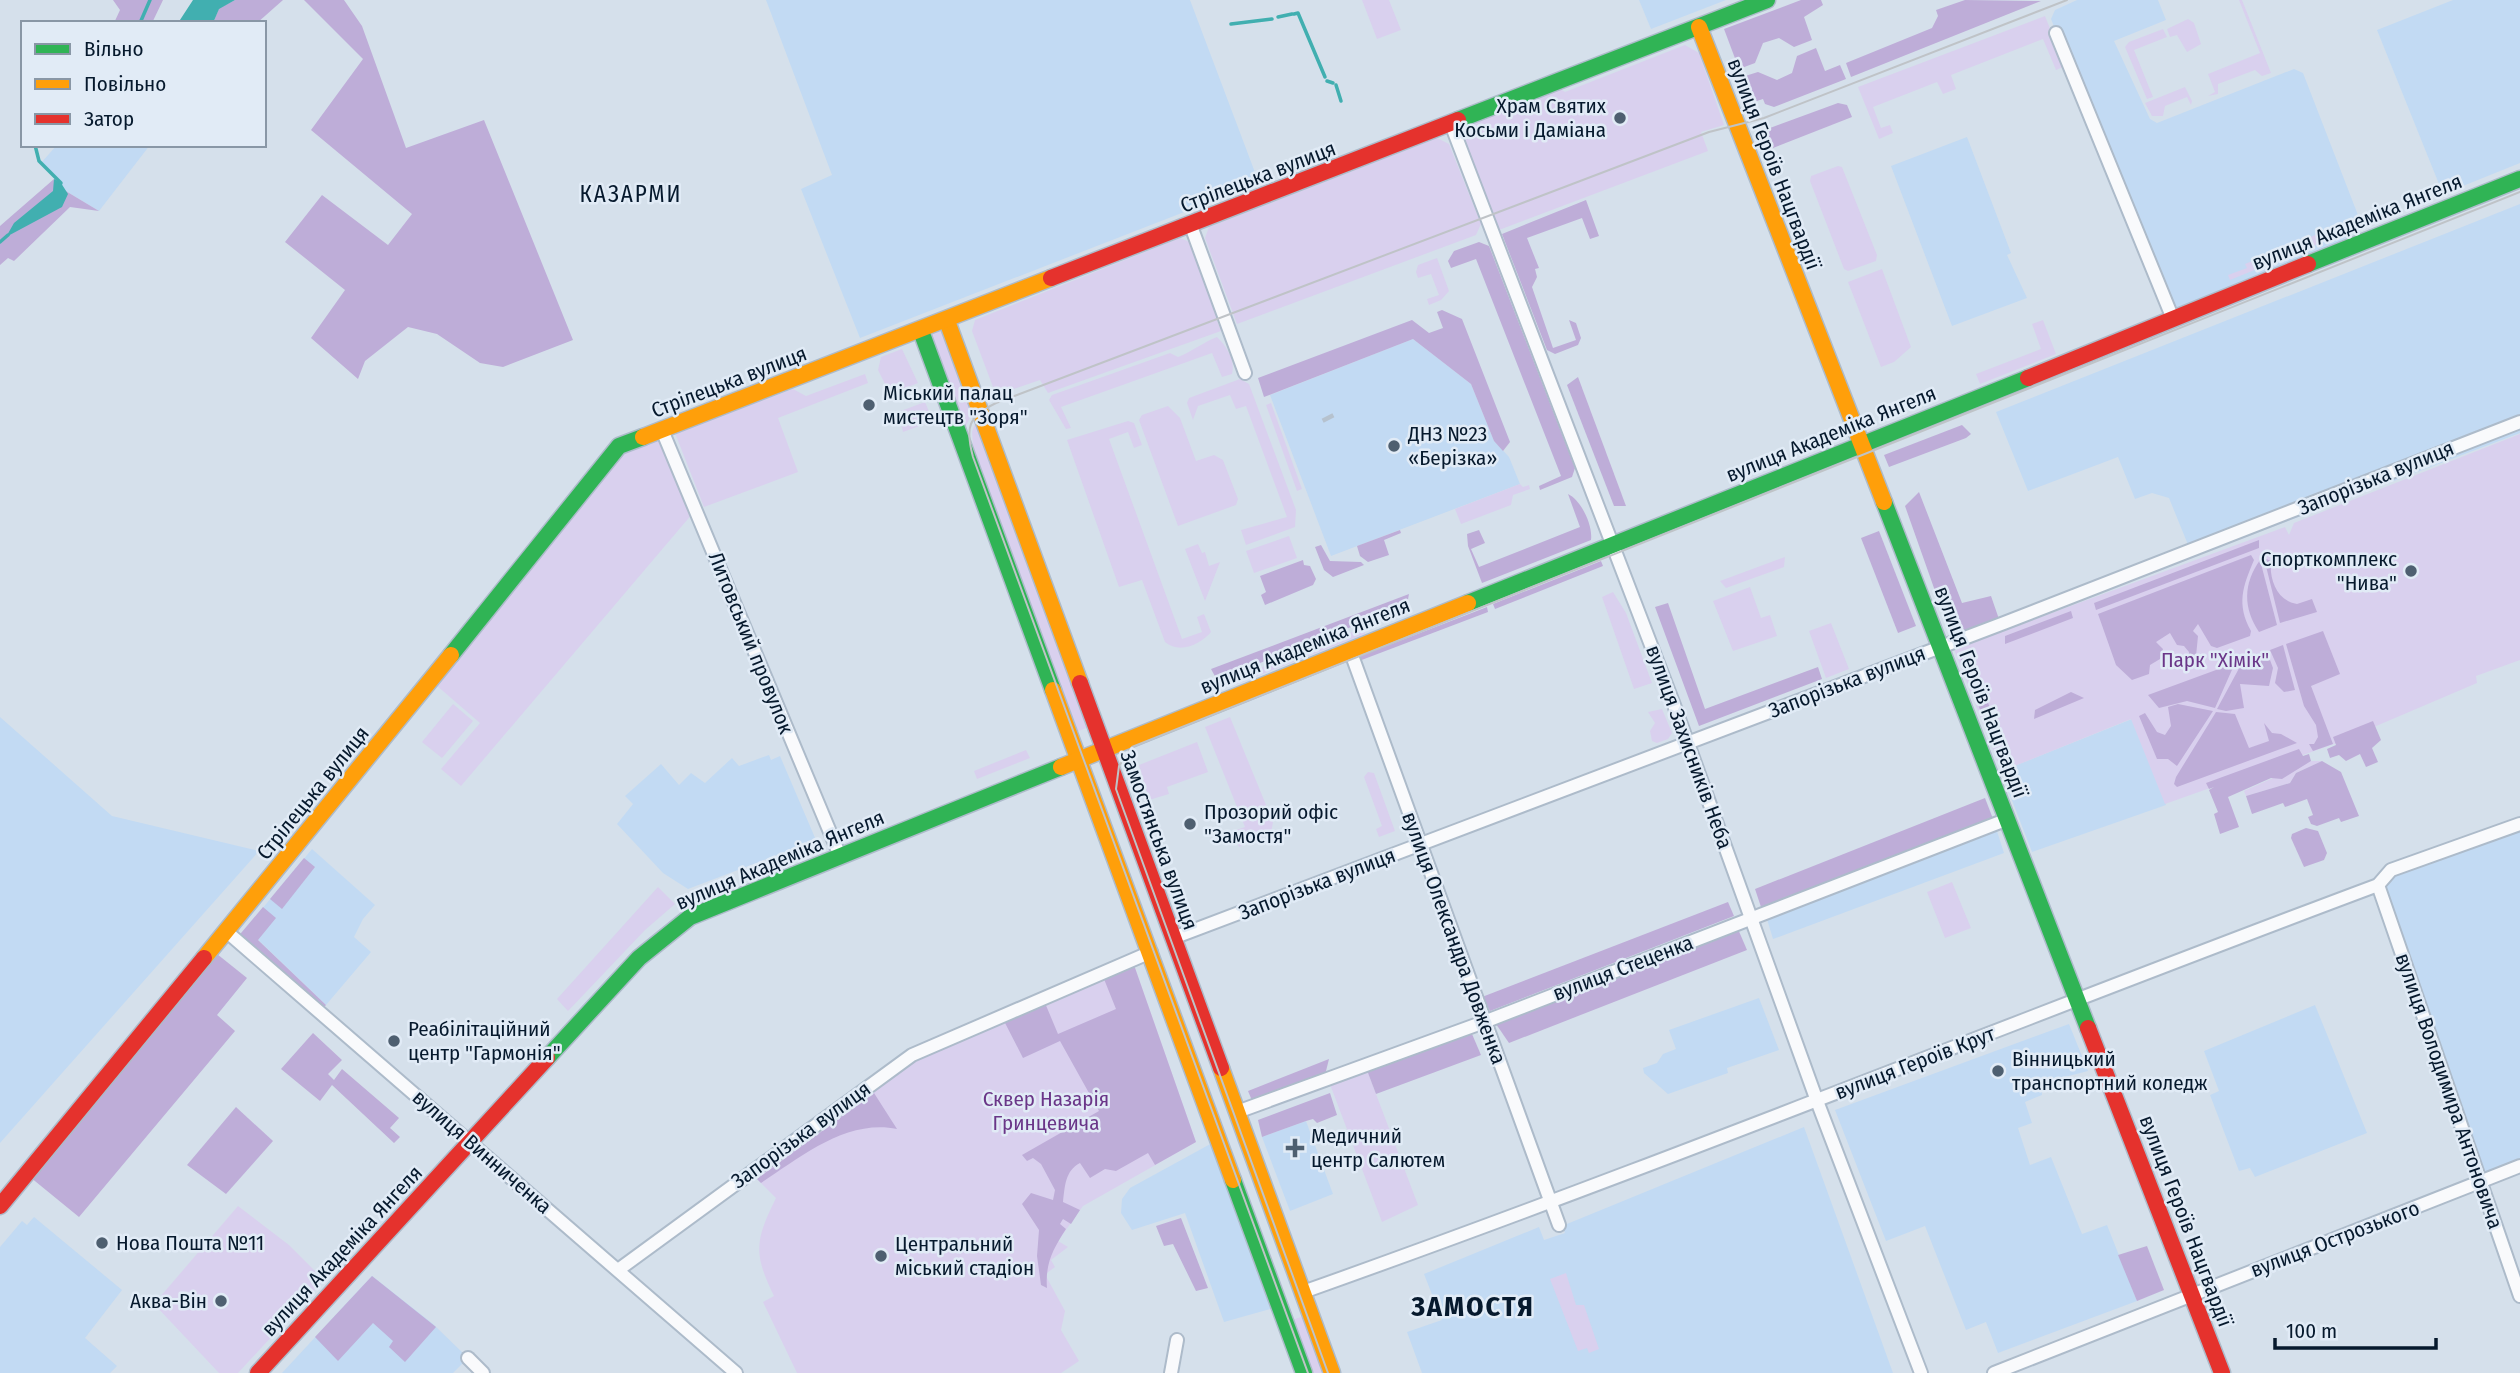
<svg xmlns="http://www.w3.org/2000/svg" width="2520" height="1373" font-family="'Fira Sans Condensed',sans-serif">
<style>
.built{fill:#c2daf3}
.green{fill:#d9d0ee}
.forest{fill:#beadd8}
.water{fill:#41afb0}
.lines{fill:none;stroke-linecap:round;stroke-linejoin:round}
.stream{stroke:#41afb0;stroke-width:3.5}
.street-tunnel{stroke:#b6c2ce;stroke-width:12;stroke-dasharray:12 6;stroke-linecap:butt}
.street-casing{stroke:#adbbca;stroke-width:16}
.fast-casing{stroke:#adbbca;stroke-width:19}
.slow-casing{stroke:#adbbca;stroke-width:19}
.jam-casing{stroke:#adbbca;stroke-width:19}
.street{stroke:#f9fafc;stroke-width:12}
.fast{stroke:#30b455;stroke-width:16}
.slow{stroke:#ff9f0a;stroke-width:16}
.jam{stroke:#e5322d;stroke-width:16}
.tram{stroke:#bfc3c7;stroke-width:2}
.poi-dot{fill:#4e5f70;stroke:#e1ebf6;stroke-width:2.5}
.labels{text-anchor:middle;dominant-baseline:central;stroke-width:5;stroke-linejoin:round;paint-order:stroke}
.poi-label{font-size:21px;fill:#06192d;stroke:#e1ebf6;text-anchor:start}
.street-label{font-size:21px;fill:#06192d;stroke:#e1ebf6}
.park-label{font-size:21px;fill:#6a3688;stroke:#e1ebf6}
.neighbourhood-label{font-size:23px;letter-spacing:2px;fill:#06192d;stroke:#e1ebf6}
.district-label{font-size:28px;font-weight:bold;letter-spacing:2px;fill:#06192d;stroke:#e1ebf6}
</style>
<rect width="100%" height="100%" fill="#d5e0eb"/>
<g class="built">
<polygon points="766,0 1190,0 1259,183 860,338 801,189 832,175"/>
<polygon points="1639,0 1726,0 1651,29"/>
<polygon points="2077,0 2158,0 2166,20 2114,41 2150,119 2157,123 2294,69 2303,73 2363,228 2339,242 2169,311 2051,19 2055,10"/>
<polygon points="2453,0 2520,0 2520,163 2443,194 2377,30"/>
<polygon points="1967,137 2011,253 2007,255 2027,298 1952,326 1891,166"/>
<polygon points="57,145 150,145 99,211 64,190 61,183 41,163"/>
<polygon points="2520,204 2520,433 2193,557 2169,498 2152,493 2135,499 2118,457 2028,491 1996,412"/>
<polygon points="1413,339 1471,384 1494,441 1509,457 1520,484 1331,556 1270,395"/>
<polygon points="0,717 112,816 259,851 0,1143"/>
<polygon points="2132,719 2166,805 2032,852 2006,785 2012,767"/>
<polygon points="769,755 771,760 780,756 816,840 688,889 663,873 617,824 633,804 625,796 661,764 679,785 691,773 705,783 732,758 739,766"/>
<polygon points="1996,828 2004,853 1773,939 1766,916"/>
<polygon points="2520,828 2520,1165 2481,1181 2384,884 2392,875"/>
<polygon points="312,849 375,905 363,919 354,937 371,952 326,1005 246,928"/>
<polygon points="1759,998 1779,1050 1727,1068 1728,1073 1668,1094 1644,1073 1643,1068 1657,1063 1663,1054 1676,1049 1669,1030"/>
<polygon points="2315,1005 2367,1133 2255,1177 2250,1168 2239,1171 2210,1095 2219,1091 2204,1051"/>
<polygon points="2069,1024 2088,1071 2041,1083 2042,1095 2025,1102 2032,1123 2018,1128 2030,1165 2051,1157 2082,1234 2107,1225 2137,1301 1998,1353 1986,1322 1966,1330 1925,1226 1886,1241 1835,1110"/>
<polygon points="1306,1121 1333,1194 1290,1211 1262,1137"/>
<polygon points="1804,1127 1893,1373 1422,1373 1407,1332 1442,1320 1424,1274 1539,1227 1544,1240 1565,1233 1562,1226"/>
<polygon points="1214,1142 1274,1308 1224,1322 1185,1213 1132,1230 1121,1213 1122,1199 1130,1188"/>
<polygon points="34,1217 122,1290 85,1338 117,1366 110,1373 0,1373 0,1247 22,1221 27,1225"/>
<polygon points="372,1276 433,1324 468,1358 453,1373 282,1373"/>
</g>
<g class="green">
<polygon points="1362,0 1389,0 1401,30 1377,39"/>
<polygon points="2239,0 2242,0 2271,73 2262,76 2255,70 2218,84 2218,94 2208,96 2215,92 2208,74 2260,53"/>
<polygon points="2045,16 2065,66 2056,70 2043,39 1951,75 1956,89 1943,94 1937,82 1873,107 1881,128 1890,125 1893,133 1879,139 1858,87"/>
<polygon points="2188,19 2194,23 2201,44 2187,52 2177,35 2170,37 2167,29"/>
<polygon points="2163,29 2167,37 2134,50 2153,97 2147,99 2125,47 2129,42"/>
<polygon points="1685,45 1699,53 1724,125 1701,132 1708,151 1499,230 1459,130 1560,89 1565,92"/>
<polygon points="2185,87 2192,101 2191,105 2187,97 2165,106 2163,116 2152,116 2145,103"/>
<polygon points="1437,138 1449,144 1481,224 1476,235 1237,324 1205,238 1209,227"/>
<polygon points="1838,166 1842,167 1877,255 1876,261 1848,271 1844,269 1810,181 1811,176"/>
<polygon points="2347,222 2350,231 2230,280 2228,275 2247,268 2245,264"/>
<polygon points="1180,238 1192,243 1220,316 1216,318 1221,331 1048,393 1040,380 996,395 972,331 975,320"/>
<polygon points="1437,258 1449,291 1441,300 1429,305 1427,299 1439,295 1431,274 1418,278 1416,272 1418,265"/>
<polygon points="1882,269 1911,347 1894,362 1881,367 1848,282"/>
<polygon points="2043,320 2056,354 1980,384 1976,374 2041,349 2032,324"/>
<polygon points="941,331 973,411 966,426 947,377 934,357 931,335"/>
<path d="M1217 337C1226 346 1236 360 1232 374L1222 377 1212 353 1061 407 1071 428 1066 429 1049 400 1052 395 1170 353 1178 357C1193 351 1202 343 1217 337Z"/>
<polygon points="902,349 918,383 890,394 878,370 881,357"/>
<polygon points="865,374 868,383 778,418 798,472 704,507 675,433 793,389 806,396"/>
<polygon points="1240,379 1249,384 1296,510 1295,527 1246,545 1241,530 1287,517 1246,406 1236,409 1230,395 1198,406 1193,420 1187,403 1189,398"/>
<polygon points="925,402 933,421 903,432 898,412"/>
<polygon points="1271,403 1302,489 1297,491 1266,405"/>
<polygon points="1168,406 1180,418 1196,461 1214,455 1223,460 1238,499 1236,505 1178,526 1139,420 1142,415"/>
<polygon points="976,420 1089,727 1076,732 973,445 972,432"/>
<path d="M1128 421 1134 423 1142 445 1134 448 1128 432 1109 439 1182 639 1202 632 1197 617 1204 614 1211 632C1200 645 1179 654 1165 642L1142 580 1119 587 1067 440Z"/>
<polygon points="2520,434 2520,660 2476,676 2477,683 2334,744 2165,804 2131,719 2012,767 2009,780 2002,773 1954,649 2285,527 2289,535 2294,523"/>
<polygon points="661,439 693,513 461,786 441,769 480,723 436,685 624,453"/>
<polygon points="1520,484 1523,487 1529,485 1530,489 1513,495 1511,505 1461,524 1455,509"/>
<polygon points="1289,536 1297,558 1254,573 1246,551"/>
<polygon points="1198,544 1202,553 1205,552 1209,566 1220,562 1205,601 1185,549"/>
<polygon points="1785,557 1784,567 1726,588 1720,581"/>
<polygon points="1750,587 1761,618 1770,615 1777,636 1733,651 1713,601"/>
<polygon points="1613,592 1626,613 1652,683 1634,689 1602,597"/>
<polygon points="1831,623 1849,669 1826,678 1809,631"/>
<polygon points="1365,627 1365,634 1234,685 1232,679"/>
<polygon points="453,704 473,721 442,758 422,742"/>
<polygon points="1662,709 1672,733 1668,739 1657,743 1652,741 1650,731 1655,723 1648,712"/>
<polygon points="1230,717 1273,822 1271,833 1239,847 1233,831 1245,827 1205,727"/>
<polygon points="1197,742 1208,772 1167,787 1169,794 1149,800 1139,765"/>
<polygon points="1026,750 1030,758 977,779 974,771"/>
<polygon points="2311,761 2322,761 2296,773 2290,783 2246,796 2244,791"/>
<polygon points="1368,772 1374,773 1395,831 1379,837 1376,829 1382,826 1364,777"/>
<polygon points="1952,882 1971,928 1945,938 1927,892"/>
<polygon points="658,887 675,904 645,930 568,1011 557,999"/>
<path d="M1134 965 1196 1142 1083 1206 1058 1241 1068 1247 1051 1260 1055 1267 1047 1273V1278L1065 1311 1061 1330 1079 1361 1061 1373H797L763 1302 774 1296C753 1253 755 1241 776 1198L753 1175 915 1059Z"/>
<polygon points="1365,1065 1418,1205 1382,1222 1328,1079"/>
<polygon points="238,1206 289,1245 324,1280 238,1373 219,1373 154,1304"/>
<polygon points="1566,1273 1576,1305 1584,1305 1599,1349 1589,1353 1587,1348 1578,1351 1550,1279"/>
<polygon points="1304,1316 1325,1373 1312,1373 1292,1320"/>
</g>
<g class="forest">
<polygon points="113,0 163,0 152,23 114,23 120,10"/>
<polygon points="235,0 283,0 257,23 213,23 219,8"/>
<polygon points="304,0 344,0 362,26 406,148 484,120 573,340 503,367 480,363 437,334 408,327 365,361 358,379 311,338 345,290 285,242 322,195 388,245 412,214 311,130 363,59"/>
<polygon points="1801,0 1821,0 1823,5 1804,17 1812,40 1794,47 1779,38 1763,43 1755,63 1739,69 1724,29"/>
<polygon points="1965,0 2041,1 1851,77 1846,63 1932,28 1938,16 1936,10"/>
<polygon points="1816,48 1825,71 1840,65 1846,79 1774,107 1765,104 1763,99 1751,103 1742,77 1758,72 1777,80 1792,73 1797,56"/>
<polygon points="1838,103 1847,105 1852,117 1768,150 1762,131"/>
<polygon points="54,179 61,183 64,190 99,211 70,207 14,261 8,258 0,265 0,226"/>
<polygon points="1586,200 1599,236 1590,239 1582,218 1527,238 1539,268 1535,269 1537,277 1532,287 1553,348 1576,340 1569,320 1576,323 1581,338 1578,345 1555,354 1547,350 1502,234"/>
<polygon points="1479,242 1489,246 1575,468 1572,477 1540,490 1539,486 1561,476 1476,259 1451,268 1448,261 1454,251"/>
<polygon points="1442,310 1462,319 1510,442 1503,451 1494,441 1471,384 1413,339 1264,397 1258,378 1412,320 1429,333 1443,328 1437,312"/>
<polygon points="1578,377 1626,506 1614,506 1567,385"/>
<polygon points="1962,425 1971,434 1966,438 1889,467 1884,455"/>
<polygon points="1919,492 1962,603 1991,596 2000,622 1952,639 1905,506"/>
<path d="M1568 494C1581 500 1593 525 1591 540L1482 583 1468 546 1467 534 1479 530 1485 543 1471 549 1479 567 1580 527Z"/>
<polygon points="1400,530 1401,533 1384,540 1389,555 1368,562 1360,556 1357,546"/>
<polygon points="1879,531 1916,626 1898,633 1861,538"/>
<polygon points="2259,540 2259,548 2096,610 2094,603"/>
<polygon points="1321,545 1330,561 1361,562 1364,565 1333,577 1324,570 1315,547"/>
<path d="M2251 555 2254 560C2243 586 2236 604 2251 631L2250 636 2217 648 2211 646 2198 624 2193 631 2198 636 2196 656 2189 659V652L2184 646 2177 645 2170 633 2156 642 2163 649 2160 659 2150 665 2149 674 2132 680 2116 665 2098 614Z"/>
<path d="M2264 558 2271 561C2269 579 2277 601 2297 604L2312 599 2317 612 2280 623Z"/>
<polygon points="1303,560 1304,565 1310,566 1316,579 1313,585 1265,605 1261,595 1266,592 1260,576"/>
<path d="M2260 560 2277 625 2259 632C2243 608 2243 584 2260 560Z"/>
<polygon points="1601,561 1603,566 1495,609 1493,604"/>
<polygon points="1409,594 1407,605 1217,680 1211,669"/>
<polygon points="1668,603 1705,709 1818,667 1822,679 1699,726 1655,607"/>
<polygon points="1487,607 1488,612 1359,661 1358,657"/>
<polygon points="2071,611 2073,618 2005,644 2005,636"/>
<polygon points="2323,631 2340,674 2311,686 2333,744 2313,751 2309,744 2314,744 2318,737 2316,725 2304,706 2286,644"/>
<polygon points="2283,645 2295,690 2284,692 2275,683 2278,668 2270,650"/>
<polygon points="2267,652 2273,668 2269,686 2240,684 2244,708 2226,711 2217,709 2243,661"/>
<polygon points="1959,655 1972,660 1993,716 1984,720"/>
<polygon points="2235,663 2215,708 2187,701 2159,708 2148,695"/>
<polygon points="2071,692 2084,698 2034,719 2035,710"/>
<polygon points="2178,704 2213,711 2177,766 2168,759 2157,759 2139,716 2145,713 2157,732 2165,735 2171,726 2168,707"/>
<polygon points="2216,712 2235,714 2249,748 2269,741 2264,723 2272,733 2281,734 2297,743 2177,787 2174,784 2176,777"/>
<polygon points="2373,721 2381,740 2372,748 2378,762 2366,767 2360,754 2346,761 2339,755 2330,758 2327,749 2336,745 2333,737"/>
<polygon points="2299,749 2303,756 2309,754 2311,761 2282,779 2271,778 2228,797 2239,827 2220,834 2214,814 2218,812 2209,790 2214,787 2209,789 2206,783"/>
<polygon points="2322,761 2341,772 2359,816 2341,822 2339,818 2317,826 2311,824 2308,817 2313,815 2307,799 2285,807 2283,803 2252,814 2246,796 2290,783 2296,773"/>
<polygon points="1985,798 1995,824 1763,913 1755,889"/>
<polygon points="2306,828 2318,831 2327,853 2324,860 2304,867 2291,838 2292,834"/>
<polygon points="304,858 315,867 282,909 270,899"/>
<polygon points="1728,902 1734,916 1490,1011 1482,997"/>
<polygon points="263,907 276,918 258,940 326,1005 320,1012 236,939"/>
<polygon points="1738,929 1747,950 1509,1043 1496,1024"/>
<polygon points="217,954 247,978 217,1015 235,1031 79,1217 30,1177"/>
<path d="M1134 965 1196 1142 1155 1165 1148 1153 1116 1171 1105 1169 1090 1178 1080 1163C1065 1171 1065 1186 1063 1202L1080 1210 1071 1224 1063 1219 1060 1224 1066 1229C1053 1249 1045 1264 1047 1288L1041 1285 1037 1256 1039 1230 1022 1204 1031 1193 1053 1200 1055 1190 1041 1164 1033 1158 1027 1161 1022 1155 1099 1111 1060 1041 1023 1058 1004 1021 1045 1003 1058 1034 1116 1009 1104 979Z"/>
<polygon points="1469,1027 1481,1055 1376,1094 1365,1065"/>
<polygon points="313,1033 342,1060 328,1074 334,1080 342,1069 399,1118 390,1128 400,1137 394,1143 332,1085 320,1101 281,1069"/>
<polygon points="1329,1059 1325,1075 1253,1103 1248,1091"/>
<path d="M874 1093 897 1129C846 1119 801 1157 761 1183L757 1179Z"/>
<polygon points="1330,1093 1337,1115 1317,1123 1313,1119 1306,1121 1262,1137 1258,1120"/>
<polygon points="236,1107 273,1141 226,1194 187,1165"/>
<polygon points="1181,1218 1208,1288 1196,1291 1173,1244 1164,1246 1156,1226"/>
<polygon points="2147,1246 2164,1290 2137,1301 2118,1255"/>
<polygon points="372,1276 436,1327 405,1362 389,1347 393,1341 373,1323 338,1361 315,1337"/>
</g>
<g class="water">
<polygon points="193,0 235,0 219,9 213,23 178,23"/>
<polygon points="54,179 61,183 68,194 62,207 6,237 14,223 53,191"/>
</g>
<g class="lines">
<g class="stream">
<polyline points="1294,14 1298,13 1325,77"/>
<polyline points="1278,17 1292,14"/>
<polyline points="140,23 150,0"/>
<polyline points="1231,24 1272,19"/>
<polyline points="1327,81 1333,83"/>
<polyline points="1336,85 1341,101"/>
<polyline points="35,145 39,161 61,183 60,185"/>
<polyline points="0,242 8,235"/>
</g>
<polyline class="street-tunnel" points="1327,416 1329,420"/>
<g class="street-casing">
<g id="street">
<polyline points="2056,33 2173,319"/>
<polyline points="1451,124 1674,705 1817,1101 1921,1373"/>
<polyline points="1191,226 1245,373"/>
<polyline points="662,430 840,856"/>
<polyline points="1350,650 1559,1225"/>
<polyline points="2378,885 2520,1296"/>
<polyline points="226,931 736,1373"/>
<polyline points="1173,938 2004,623 2520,422"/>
<polyline points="1237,1112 1484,1022 2008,819"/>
<polyline points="618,1270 912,1055 1151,952"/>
<path d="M1303 1292C1664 1164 2019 1019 2378 885L2391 870 2520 824"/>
<polyline points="468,1358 483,1373"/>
<polyline points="1171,1373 1177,1340"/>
<polyline points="1994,1373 2520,1166"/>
</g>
</g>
<g class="fast-casing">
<g id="fast">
<polyline points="1458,120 1767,0"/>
<polyline points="2308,264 2520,179"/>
<polyline points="921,331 1053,690"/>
<polyline points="1884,502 2088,1028"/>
<polyline points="1468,603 2028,378"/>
<polyline points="451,655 619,446 643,437"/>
<polyline points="547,1058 639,958 690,917 1061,767"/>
<polyline points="1233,1180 1304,1373"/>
</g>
</g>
<g class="slow-casing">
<g id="slow">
<polyline points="1699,27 1884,502"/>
<polyline points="947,321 1080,683"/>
<polyline points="643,437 1051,278"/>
<polyline points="1053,690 1233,1180"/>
<polyline points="1061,767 1468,603"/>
<polyline points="204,958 451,655"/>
<polyline points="1221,1068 1332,1373"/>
</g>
</g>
<g class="jam-casing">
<g id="jam">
<polyline points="1051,278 1458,120"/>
<polyline points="2028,378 2308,264"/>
<polyline points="1080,683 1221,1068"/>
<polyline points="2088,1028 2222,1373"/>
<polyline points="0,1206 204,958"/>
<polyline points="258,1373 547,1058"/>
</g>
</g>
<use href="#street" class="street"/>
<use href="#fast" class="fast"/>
<use href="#slow" class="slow"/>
<use href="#jam" class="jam"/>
<g class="tram">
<path d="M1308 1373 973 457C965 427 968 417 996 403L1709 132 1764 118 2067 0"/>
<polyline points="1328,1373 1116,789 1119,766 1132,747 2520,192"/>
</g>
</g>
<g class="poi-dot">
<circle cx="1620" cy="118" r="7"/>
<circle cx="869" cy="405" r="7"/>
<circle cx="1394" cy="446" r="7"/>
<circle cx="2411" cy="571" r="7"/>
<circle cx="1190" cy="824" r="7"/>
<circle cx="394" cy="1041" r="7"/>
<circle cx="1998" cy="1071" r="7"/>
<path d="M1291.5 1137.5h7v7h7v7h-7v7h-7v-7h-7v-7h7z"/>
<circle cx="102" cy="1243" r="7"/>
<circle cx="881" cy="1256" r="7"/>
<circle cx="221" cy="1301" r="7"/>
</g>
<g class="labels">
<g class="poi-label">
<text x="1606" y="106" text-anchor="end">Храм Святих<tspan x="1606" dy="24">Косьми і Даміана</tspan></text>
<text x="883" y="393">Міський палац<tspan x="883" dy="24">мистецтв "Зоря"</tspan></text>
<text x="1408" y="434">ДНЗ №23<tspan x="1408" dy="24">«Берізка»</tspan></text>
<text x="2397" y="559" text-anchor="end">Спорткомплекс<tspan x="2397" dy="24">"Нива"</tspan></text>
<text x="1204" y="812">Прозорий офіс<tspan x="1204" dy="24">"Замостя"</tspan></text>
<text x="408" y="1029">Реабілітаційний<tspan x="408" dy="24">центр "Гармонія"</tspan></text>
<text x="2012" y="1059">Вінницький<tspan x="2012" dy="24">транспортний коледж</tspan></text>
<text x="1311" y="1136">Медичний<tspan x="1311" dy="24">центр Салютем</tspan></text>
<text x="116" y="1243">Нова Пошта №11</text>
<text x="895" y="1244">Центральний<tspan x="895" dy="24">міський стадіон</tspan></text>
<text x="207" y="1301" text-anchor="end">Аква-Він</text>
</g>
<g class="street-label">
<text transform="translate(1774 164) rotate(69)">вулиця Героїв Нацгвардії</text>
<text transform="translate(1258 177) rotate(-21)">Стрілецька вулиця</text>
<text transform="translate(2357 222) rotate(-22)">вулиця Академіка Янгеля</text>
<text transform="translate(729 382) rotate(-21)">Стрілецька вулиця</text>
<text transform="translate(1831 434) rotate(-22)">вулиця Академіка Янгеля</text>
<text transform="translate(2376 478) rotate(-22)">Запорізька вулиця</text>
<text transform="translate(751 643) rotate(68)">Литовський провулок</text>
<text transform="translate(1305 646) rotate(-22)">вулиця Академіка Янгеля</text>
<text transform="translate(1847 682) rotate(-21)">Запорізька вулиця</text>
<text transform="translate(1981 692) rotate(69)">вулиця Героїв Нацгвардії</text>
<text transform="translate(1689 747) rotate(70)">вулиця Захисників Неба</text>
<text transform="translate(313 793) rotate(-51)">Стрілецька вулиця</text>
<text transform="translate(1159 840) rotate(70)">Замостянська вулиця</text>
<text transform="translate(780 860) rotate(-23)">вулиця Академіка Янгеля</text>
<text transform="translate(1317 884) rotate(-21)">Запорізька вулиця</text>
<text transform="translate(1454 938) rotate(70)">вулиця Олександра Довженка</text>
<text transform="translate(1623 968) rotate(-21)">вулиця Стеценка</text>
<text transform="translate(1915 1063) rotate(-21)">вулиця Героїв Крут</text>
<text transform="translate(2449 1091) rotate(71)">вулиця Володимира Антоновича</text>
<text transform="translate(801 1135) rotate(-36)">Запорізька вулиця</text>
<text transform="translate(482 1152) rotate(41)">вулиця Винниченка</text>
<text transform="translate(2186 1221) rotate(69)">вулиця Героїв Нацгвардії</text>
<text transform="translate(2335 1239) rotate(-21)">вулиця Острозького</text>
<text transform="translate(342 1251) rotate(-47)">вулиця Академіка Янгеля</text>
</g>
<g class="park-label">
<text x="2215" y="660">Парк "Хімік"</text>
<text x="1046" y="1099">Сквер Назарія<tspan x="1046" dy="24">Гринцевича</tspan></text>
</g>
<g class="neighbourhood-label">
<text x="631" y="194">КАЗАРМИ</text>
</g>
<g class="district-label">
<text x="1473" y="1306">ЗАМОСТЯ</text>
</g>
</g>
<rect x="21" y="21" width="245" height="126" fill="#e1ebf6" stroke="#8997a6" stroke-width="2"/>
<rect x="35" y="44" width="35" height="10" fill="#30b455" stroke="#8997a6" stroke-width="2"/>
<text x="84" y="56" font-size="21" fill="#06192d">Вільно</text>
<rect x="35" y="79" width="35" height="10" fill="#ff9f0a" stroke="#8997a6" stroke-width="2"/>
<text x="84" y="91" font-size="21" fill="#06192d">Повільно</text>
<rect x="35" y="114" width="35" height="10" fill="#e5322d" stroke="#8997a6" stroke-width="2"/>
<text x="84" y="126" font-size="21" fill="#06192d">Затор</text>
<path d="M2275 1338v10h161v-10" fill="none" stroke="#06192d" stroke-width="3.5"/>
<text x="2286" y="1338" font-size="21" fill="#06192d" stroke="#e1ebf6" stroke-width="5" paint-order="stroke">100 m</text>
</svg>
